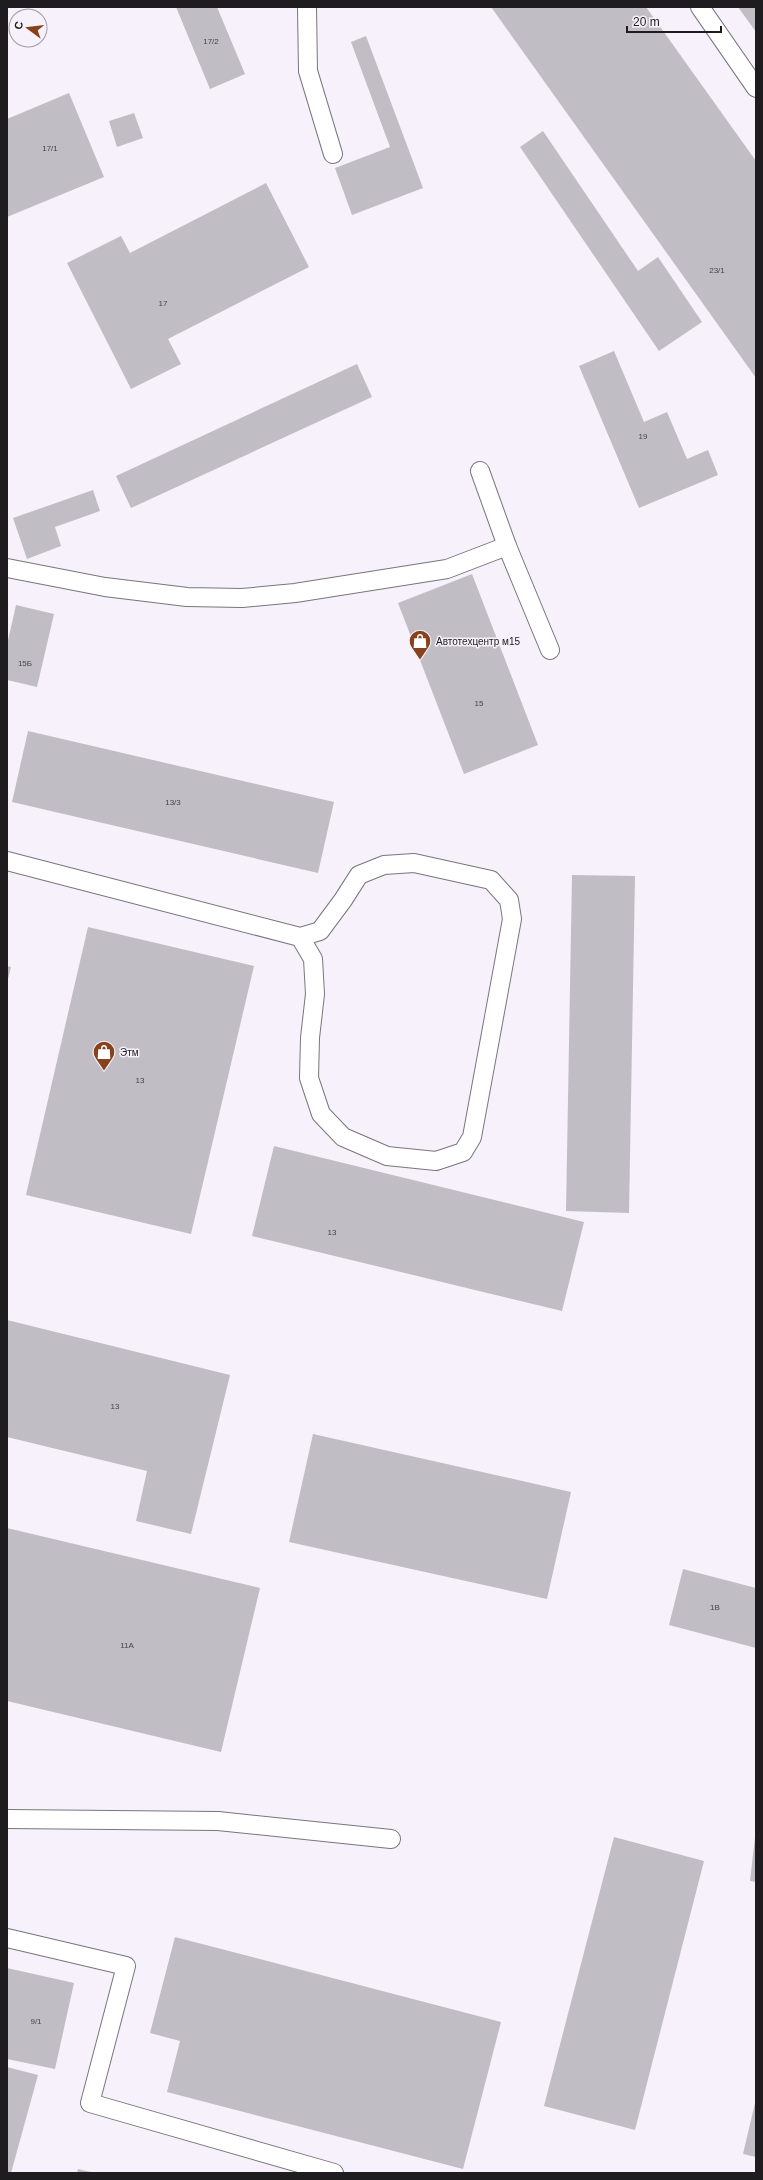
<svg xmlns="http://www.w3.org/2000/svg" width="763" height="2180" font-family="Helvetica,sans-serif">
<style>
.building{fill:#c1bdc5}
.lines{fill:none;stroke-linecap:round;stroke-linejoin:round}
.lane-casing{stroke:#7a757d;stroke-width:20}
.lane{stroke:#fff;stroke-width:18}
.labels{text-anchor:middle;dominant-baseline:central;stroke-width:3;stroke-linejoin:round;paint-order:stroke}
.number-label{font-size:8px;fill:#474448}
.poi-label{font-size:10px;fill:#1e1c1f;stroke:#f6f1fa;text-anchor:start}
</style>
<rect width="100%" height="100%" fill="#f6f1fa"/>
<g class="building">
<polygon points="176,7 217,7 245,74 210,89"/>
<polygon points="491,7 646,7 756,161 756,378"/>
<polygon points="738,7 756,7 756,32"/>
<polygon points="366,36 423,188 352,215 335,168 390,147 351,42"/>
<polygon points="69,93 104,177 7,217 7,119"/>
<polygon points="134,113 143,138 117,147 109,121"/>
<polygon points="543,131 638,271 658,257 702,322 659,351 520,147"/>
<polygon points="266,183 309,267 168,339 181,364 131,389 67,263 121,236 130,253"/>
<polygon points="614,351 644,422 667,412 687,459 708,450 718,475 639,508 579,366"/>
<polygon points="357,364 372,397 131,508 116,476"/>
<polygon points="93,490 100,511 55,527 61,546 27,559 13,518"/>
<polygon points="472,574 538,745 464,774 398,603"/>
<polygon points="16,605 54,614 37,687 7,680 7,645"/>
<polygon points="28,731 334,802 318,873 12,802"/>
<polygon points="572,875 635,876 629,1213 566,1211"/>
<polygon points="88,927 254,966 191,1234 26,1195"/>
<polygon points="7,966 11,967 8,979 7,979"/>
<polygon points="274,1146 584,1222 562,1311 252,1236"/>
<polygon points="7,1320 230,1375 191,1534 136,1521 147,1471 7,1437"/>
<polygon points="313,1434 571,1492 547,1599 289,1542"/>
<polygon points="7,1528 260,1588 221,1752 7,1701"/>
<polygon points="683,1569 756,1588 756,1648 669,1625"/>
<polygon points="614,1837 704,1861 635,2130 544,2106"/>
<polygon points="755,1837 756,1837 756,1882 750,1881"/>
<polygon points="175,1937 501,2022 463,2169 167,2092 180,2041 150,2033"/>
<polygon points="7,1968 74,1983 55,2069 7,2059"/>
<polygon points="7,2067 38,2075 11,2173 7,2173"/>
<polygon points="755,2103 756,2103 756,2157 743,2154"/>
<polygon points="78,2169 91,2172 91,2173 77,2173"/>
</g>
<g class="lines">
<g class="lane-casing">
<g id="lane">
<polyline points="307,7 308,71 333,154"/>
<polyline points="700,7 756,88"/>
<polyline points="480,471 507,546"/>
<polyline points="7,568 105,587 187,597 242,598 295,593 447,569 507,546 550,650"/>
<polyline points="7,861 300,937 320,931 343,900 359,875 384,865 414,863 491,880 509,900 512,919 472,1137 463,1152 436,1161 387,1156 343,1137 321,1114 309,1078 310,1038 315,994 313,959 300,937"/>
<polyline points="7,1819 218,1821 391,1839"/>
<polyline points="7,1938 126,1966 90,2103 334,2173"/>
</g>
</g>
<use href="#lane" class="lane"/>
</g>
<defs>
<g id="shop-pin" transform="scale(1.15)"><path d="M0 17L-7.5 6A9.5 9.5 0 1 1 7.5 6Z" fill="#87411b" stroke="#f6f1fa"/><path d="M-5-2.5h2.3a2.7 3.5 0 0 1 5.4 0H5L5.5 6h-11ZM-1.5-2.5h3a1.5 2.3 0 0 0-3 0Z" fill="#fff"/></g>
</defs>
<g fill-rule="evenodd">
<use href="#shop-pin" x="420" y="641"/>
<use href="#shop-pin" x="104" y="1052"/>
</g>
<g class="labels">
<g class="number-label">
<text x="211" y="41">17/2</text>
<text x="50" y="148">17/1</text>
<text x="717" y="270">23/1</text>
<text x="163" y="303">17</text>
<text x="643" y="436">19</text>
<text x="25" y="663">15Б</text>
<text x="479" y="703">15</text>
<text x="173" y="802">13/3</text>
<text x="140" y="1080">13</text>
<text x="332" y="1232">13</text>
<text x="115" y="1406">13</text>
<text x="715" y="1607">1В</text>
<text x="127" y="1645">11А</text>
<text x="36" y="2021">9/1</text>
</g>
<g class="poi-label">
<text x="436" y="641">Автотехцентр м15</text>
<text x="120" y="1052">Этм</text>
</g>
</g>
<rect width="763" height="2180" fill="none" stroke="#1e1c1f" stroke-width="16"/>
<g transform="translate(28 28) rotate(285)"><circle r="19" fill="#f6f1fa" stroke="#a09ca2"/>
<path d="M0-3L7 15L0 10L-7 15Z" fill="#87411b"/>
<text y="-6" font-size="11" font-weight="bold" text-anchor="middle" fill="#1e1c1f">С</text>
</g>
<path d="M627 26v6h94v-6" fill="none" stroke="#1e1c1f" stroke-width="2"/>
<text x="633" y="26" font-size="12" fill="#1e1c1f" stroke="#f6f1fa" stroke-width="3" paint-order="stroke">20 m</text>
</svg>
